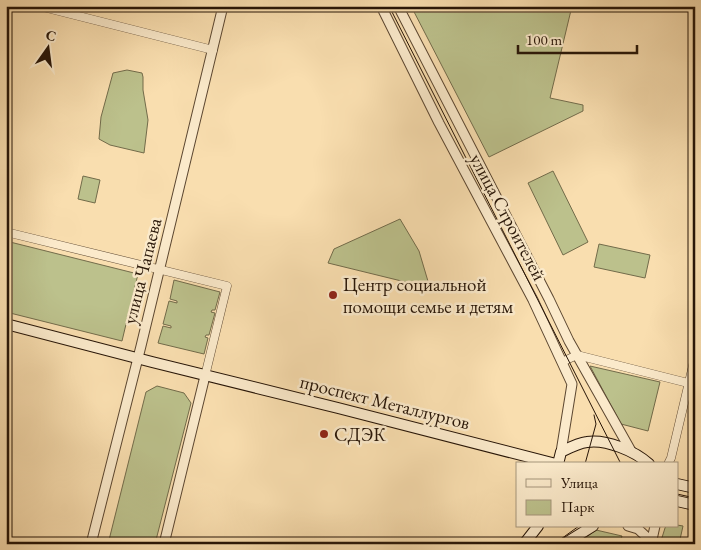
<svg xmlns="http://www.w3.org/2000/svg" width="701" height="550" font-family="'EB Garamond',serif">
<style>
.green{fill:#bcc18c;stroke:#726b4a}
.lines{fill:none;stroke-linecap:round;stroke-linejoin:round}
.minor-casing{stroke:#5c4731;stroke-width:9}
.tertiary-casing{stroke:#5c4731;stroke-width:11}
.secondary-casing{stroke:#271507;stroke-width:12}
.minor{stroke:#fbeacb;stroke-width:8}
.tertiary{stroke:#fbeacb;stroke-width:9}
.secondary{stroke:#fbeacb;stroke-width:10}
.tram{stroke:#271507;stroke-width:1}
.poi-dot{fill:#8f2418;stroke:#fbeacb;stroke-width:2}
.labels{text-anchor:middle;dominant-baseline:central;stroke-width:5;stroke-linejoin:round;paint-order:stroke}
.street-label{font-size:19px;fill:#271507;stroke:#fbeacb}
.poi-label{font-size:19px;fill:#271507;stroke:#fbeacb;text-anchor:start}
</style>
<rect width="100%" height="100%" fill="#f9deaf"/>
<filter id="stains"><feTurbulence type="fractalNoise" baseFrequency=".004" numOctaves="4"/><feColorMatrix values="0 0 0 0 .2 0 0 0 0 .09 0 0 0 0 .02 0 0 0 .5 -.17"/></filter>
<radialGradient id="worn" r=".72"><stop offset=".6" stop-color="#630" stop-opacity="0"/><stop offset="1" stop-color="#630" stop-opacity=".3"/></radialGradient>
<g class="green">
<polygon points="411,6 572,6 550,98 583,105 583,111 489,157"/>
<polygon points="127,70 142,73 143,77 143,90 148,120 144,153 110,145 99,139 101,117 113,73"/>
<polygon points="553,171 588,242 563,255 528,183"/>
<polygon points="83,176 100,180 95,203 78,199"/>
<polygon points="400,219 419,251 430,288 328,263 334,249"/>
<polygon points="6,241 138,274 122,341 6,312"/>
<polygon points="599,244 650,255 645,278 594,267"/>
<polygon points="174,280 220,292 215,310 212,310 211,312 215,313 209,335 206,335 205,337 208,338 204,354 158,343 163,326 171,328 171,326 163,324 169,301 177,303 177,301 170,299"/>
<polygon points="590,366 660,382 648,431 621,424"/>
<polygon points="157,386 184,393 191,403 155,544 108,544 146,392"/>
<polygon points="677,525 683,526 679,544 660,544 665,528 666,526 677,526"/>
<polygon points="596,530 622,536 620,544 577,544"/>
</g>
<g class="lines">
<g class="minor-casing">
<g id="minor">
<polyline points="39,6 213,50"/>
<polyline points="6,232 227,286 205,376"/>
<polyline points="562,362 577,355 688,383"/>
<polyline points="668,464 671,458 695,357"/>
</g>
</g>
<g class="tertiary-casing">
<g id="tertiary">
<polyline points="381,6 439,123 533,300 572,384 561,452"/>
<polyline points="398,6 549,299 569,341 631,451"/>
<polyline points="628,526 638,529 652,542"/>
<polyline points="91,544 141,346 223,6"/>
<polyline points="164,544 205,376"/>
<polyline points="651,544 655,526"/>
</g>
</g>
<g class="secondary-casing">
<g id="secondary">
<polyline points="6,324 152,362 338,408 556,464"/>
<path d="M558 464 561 452C569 448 578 443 587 442 606 439 635 451 649 464"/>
<polyline points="677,484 695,488"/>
<polyline points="677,501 695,505"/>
<polyline points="524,544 538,526"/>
<polyline points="564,544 593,526"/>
</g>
</g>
<use href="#minor" class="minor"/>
<use href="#tertiary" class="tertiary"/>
<use href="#secondary" class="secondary"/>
<g class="tram">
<polyline points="389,6 621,464"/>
<polyline points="585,464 596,424 594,415"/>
<polyline points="677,494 695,498"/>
<polyline points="554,544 579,526"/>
</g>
</g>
<g class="poi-dot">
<circle cx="333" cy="295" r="5"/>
<circle cx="324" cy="434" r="5"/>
</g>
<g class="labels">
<g class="street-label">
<text transform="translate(508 217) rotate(62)">улица Строителей</text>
<text transform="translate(142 271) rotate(-76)">улица Чапаева</text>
<text transform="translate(385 402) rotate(14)">проспект Металлургов</text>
</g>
<g class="poi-label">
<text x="343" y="284">Центр социальной<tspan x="343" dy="22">помощи семье и детям</tspan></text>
<text x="334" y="434">СДЭК</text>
</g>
</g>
<rect width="701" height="550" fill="none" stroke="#f9deaf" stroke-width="25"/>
<rect x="8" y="8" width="686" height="535" fill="none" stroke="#271507" stroke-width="2.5"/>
<rect x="12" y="12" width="676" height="525" fill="none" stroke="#271507"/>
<rect x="516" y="462" width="162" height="65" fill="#fbeacb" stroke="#a6957d"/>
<rect x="526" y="479" width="25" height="8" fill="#fbeacb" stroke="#a6957d"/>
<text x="561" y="488" font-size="15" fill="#271507">Улица</text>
<rect x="526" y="500" width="25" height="15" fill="#bcc18c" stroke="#a6957d"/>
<text x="561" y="512" font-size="15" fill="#271507">Парк</text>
<g transform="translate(48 48) rotate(14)" stroke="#fbeacb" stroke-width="4" paint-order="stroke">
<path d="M0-4L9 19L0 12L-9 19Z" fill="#271507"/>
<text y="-8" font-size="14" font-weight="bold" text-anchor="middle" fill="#271507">С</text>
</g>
<path d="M518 45v8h119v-8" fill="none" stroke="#271507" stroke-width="2.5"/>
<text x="526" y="45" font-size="15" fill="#271507" stroke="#fbeacb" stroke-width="4" paint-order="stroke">100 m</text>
<rect width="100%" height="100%" filter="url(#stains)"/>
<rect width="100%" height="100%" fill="url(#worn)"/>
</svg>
